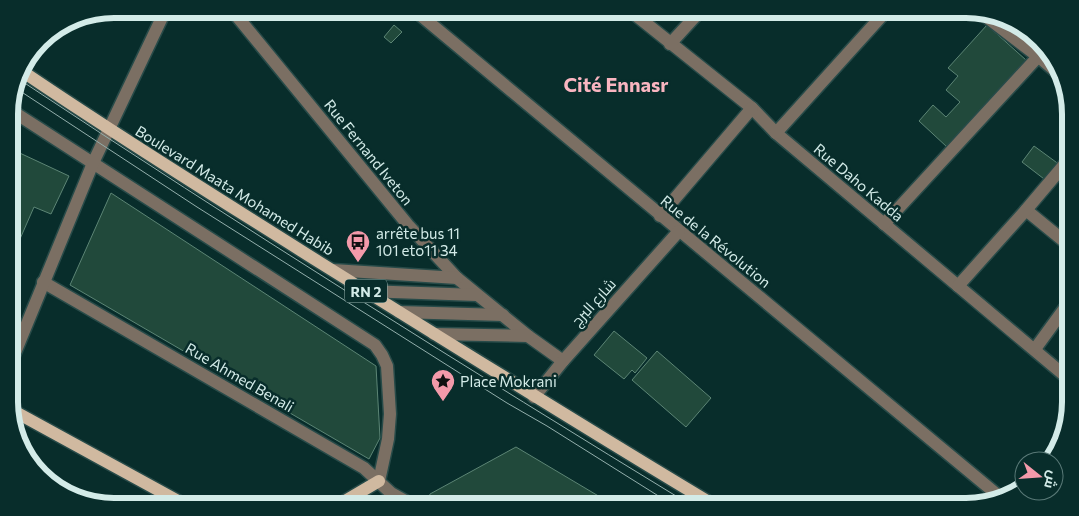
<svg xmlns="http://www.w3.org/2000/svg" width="1079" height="516" font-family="Commissioner,Cairo,sans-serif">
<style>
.building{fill:#21493b;stroke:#5c8575}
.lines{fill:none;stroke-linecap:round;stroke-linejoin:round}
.minor-casing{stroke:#284b49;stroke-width:15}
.major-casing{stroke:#284b49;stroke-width:15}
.minor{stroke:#7b6f63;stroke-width:12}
.major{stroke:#d0b9a0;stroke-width:12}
.tram{stroke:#93afac;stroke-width:1}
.labels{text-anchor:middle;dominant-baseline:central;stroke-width:5;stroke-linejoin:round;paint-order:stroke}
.shield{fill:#082d2b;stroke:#96b2af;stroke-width:1}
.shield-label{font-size:14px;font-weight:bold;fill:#d3ebe8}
.street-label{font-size:15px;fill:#d3ebe8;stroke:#082d2b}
.poi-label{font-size:15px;fill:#d3ebe8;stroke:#082d2b;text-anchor:start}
.district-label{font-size:20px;font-weight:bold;fill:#f9b5c0;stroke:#082d2b}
.rim{fill:none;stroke:#d3ebe8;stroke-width:6}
</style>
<rect width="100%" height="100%" fill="#082d2b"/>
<g class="building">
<polygon points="394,25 402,32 391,43 384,37"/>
<polygon points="987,25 1026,60 947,147 919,121 933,105 946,117 960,102 946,90 958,76 948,68"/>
<polygon points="1034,146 1060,165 1048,182 1022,162"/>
<polygon points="9,148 69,176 51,214 34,207 9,264"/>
<polygon points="111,193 376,366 380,438 369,459 70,285"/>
<polygon points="614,331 647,358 635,373 632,370 624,379 594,355"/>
<polygon points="657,351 711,398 686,427 632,380"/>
<polygon points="516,447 617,507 426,507 430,494"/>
</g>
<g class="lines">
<g class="minor-casing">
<g id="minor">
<polyline points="231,9 408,225 457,278 528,336 563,361"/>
<polyline points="413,9 1000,497"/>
<polyline points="628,9 752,108 776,133 1070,380"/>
<polyline points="980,12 1040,58 1059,74"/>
<polyline points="670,44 702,9"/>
<polyline points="9,109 375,345 382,355 387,366 390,414 388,439 379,481"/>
<polyline points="776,133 888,9"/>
<polyline points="1026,210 1070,246"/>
<polyline points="660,216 752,108"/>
<polyline points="884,224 1046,48"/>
<polyline points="333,270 457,278"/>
<polyline points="43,282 364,468 391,493 416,507"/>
<polyline points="958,286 1026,210 1070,158"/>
<polyline points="365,291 477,295"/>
<polyline points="399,312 503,315"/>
<polyline points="434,334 528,336"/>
<polyline points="1035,349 1070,301"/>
<polyline points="10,365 93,163 166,9"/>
<polyline points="534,397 563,361 679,231"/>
</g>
</g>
<g class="major-casing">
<g id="major">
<path d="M19 69C117 136 218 198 319 262 451 344 583 427 717 507"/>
<polyline points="10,409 189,507"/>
<polyline points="335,507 379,481"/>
</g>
</g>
<use href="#minor" class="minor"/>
<use href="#major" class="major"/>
<g class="tram">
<path d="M17 78C240 226 466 368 694 507"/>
<polyline points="14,87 197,207 507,403 547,426 676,507"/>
</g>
</g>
<defs>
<g id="bus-pin" transform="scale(1.25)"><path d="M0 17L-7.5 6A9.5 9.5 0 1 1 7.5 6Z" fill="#f39aaa" stroke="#082d2b"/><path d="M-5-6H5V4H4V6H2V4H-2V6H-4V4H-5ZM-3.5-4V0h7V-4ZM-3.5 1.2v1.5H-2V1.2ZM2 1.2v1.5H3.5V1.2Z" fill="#111"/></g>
<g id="sight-pin" transform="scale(1.25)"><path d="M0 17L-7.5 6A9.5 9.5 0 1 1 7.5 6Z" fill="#f39aaa" stroke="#082d2b"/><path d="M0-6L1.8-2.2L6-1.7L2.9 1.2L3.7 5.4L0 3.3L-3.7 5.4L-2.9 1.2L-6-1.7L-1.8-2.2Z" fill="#111"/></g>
</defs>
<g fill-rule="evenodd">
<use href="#bus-pin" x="358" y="242"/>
<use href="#sight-pin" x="443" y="381"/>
</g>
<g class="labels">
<rect class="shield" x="345" y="279.5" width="42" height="23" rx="4"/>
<g class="shield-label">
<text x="366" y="291">RN 2</text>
</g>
<g class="street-label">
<text transform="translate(369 152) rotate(51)">Rue Fernand Iveton</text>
<text transform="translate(859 182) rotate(40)">Rue Daho Kadda</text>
<text transform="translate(235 190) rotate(32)">Boulevard Maata Mohamed Habib</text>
<text transform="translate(716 241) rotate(39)">Rue de la Révolution</text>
<text transform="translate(593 302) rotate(-48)">شارع البرج</text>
<text transform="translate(240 377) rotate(30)">Rue Ahmed Benali</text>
</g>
<g class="poi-label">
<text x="376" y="233">arrête bus 11<tspan x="376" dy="17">101 eto11 34</tspan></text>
<text x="460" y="381">Place Mokrani</text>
</g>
<g class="district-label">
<text x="616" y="84">Cité Ennasr</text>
</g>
</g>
<path d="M0 0H1079V516H0ZM114 18H966A96 96 0 0 1 1062 114V402A96 96 0 0 1 966 498H114A96 96 0 0 1 18 402V114A96 96 0 0 1 114 18Z" fill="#082d2b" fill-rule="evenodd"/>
<path class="rim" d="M114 18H966A96 96 0 0 1 1062 114V402A96 96 0 0 1 966 498H114A96 96 0 0 1 18 402V114A96 96 0 0 1 114 18Z"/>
<g transform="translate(1039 476) rotate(107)"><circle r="24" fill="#082d2b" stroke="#597977"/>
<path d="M0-4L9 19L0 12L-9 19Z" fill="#f39aaa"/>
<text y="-8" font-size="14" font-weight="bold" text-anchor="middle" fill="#d3ebe8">ش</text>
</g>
</svg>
